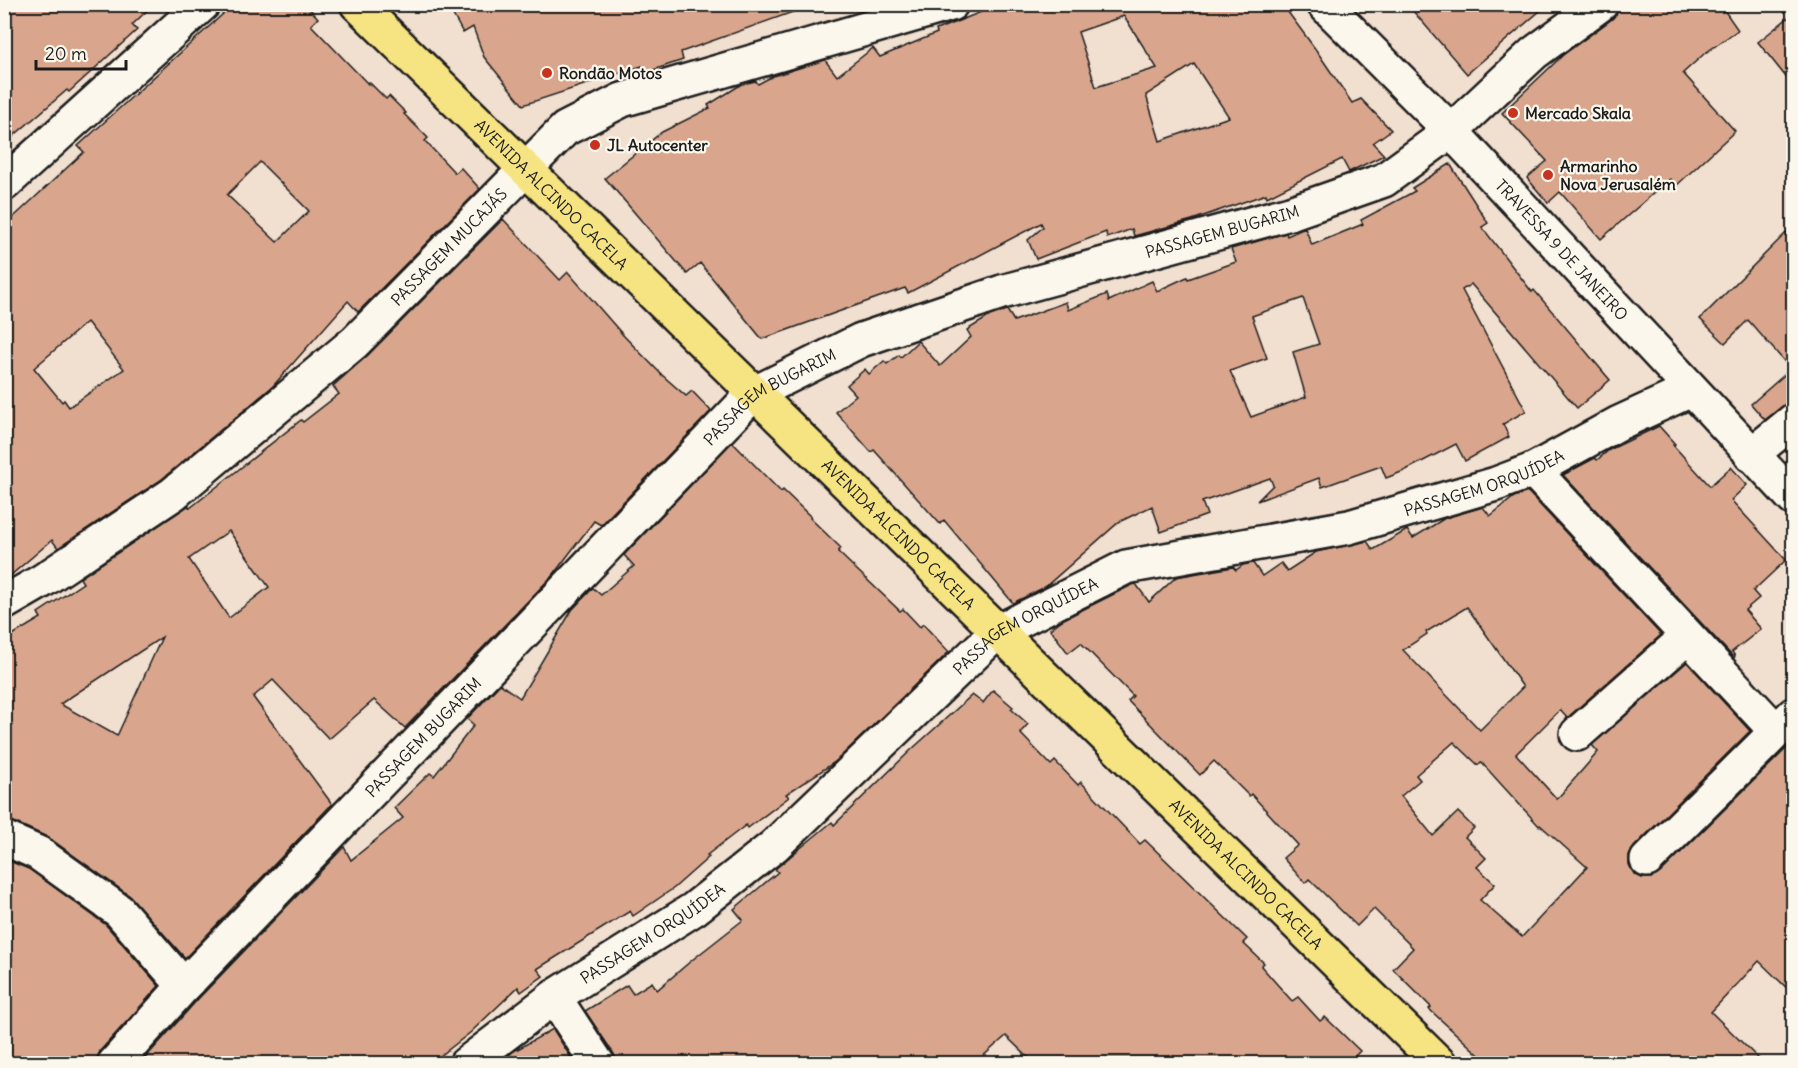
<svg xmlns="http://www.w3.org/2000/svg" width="1798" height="1068" font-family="Delius,sans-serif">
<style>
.building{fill:#d9a68d;stroke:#1c1c1c;stroke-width:1.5;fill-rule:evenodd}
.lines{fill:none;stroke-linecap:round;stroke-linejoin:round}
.minor-casing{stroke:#1c1c1c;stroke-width:38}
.major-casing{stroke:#1c1c1c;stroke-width:38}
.minor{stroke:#fbf7ec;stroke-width:33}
.major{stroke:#f6e381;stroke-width:33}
.poi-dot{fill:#c8321e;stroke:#fbf7ec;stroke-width:2}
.labels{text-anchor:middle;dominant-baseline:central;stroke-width:4.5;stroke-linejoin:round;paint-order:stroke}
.poi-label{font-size:16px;font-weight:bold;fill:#1c1c1c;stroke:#fbf7ec;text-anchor:start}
.street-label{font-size:16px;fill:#1c1c1c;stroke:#fbf7ec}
</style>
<rect width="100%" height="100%" fill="#f1dfd0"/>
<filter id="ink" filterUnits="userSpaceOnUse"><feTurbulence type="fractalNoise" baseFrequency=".0167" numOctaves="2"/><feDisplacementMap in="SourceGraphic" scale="12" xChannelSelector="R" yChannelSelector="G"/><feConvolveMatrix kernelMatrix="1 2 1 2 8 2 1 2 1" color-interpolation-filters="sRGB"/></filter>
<g filter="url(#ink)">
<g class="building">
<polygon points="4,4 154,4 132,25 137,30 69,92 67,90 4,144"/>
<path d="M234 4H305L318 18 311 25 368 84 369 82 386 99 389 96 406 113 404 114 428 138 425 141 455 173 461 168 480 189 358 312 348 301 273 386 162 479 58 548 52 540 4 581V226L84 152 78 146ZM260 162 309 211 277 242 227 195ZM87 322 124 369 69 407 64 400 62 402 34 368Z"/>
<polygon points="447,4 804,4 804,8 681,52 683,60 644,73 642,66 523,105 484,57 473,27 463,33"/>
<path d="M1001 4H1282L1316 50 1352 103 1361 99 1391 130 1373 143 1384 155 1349 172 1342 159 1267 197 1266 194 1192 220 1134 236 1132 229 1107 238 1106 232 1036 259 1028 240 1043 227 1041 223 908 293 905 288 762 339 700 263 687 274 605 178 662 132 710 108 708 105 742 84 756 81 758 84 773 76 825 60 837 76 873 48 880 57 937 33 936 30ZM1124 16 1157 68 1096 87 1078 32ZM1194 64 1229 117 1160 141 1146 95Z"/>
<polygon points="1407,4 1548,4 1467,74"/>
<polygon points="1619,4 1720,4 1738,30 1704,54 1683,73 1735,131 1676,186 1670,179 1601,239 1560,192 1548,203 1527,178 1547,161 1502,113 1563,55 1612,19 1618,12"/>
<polygon points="1794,13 1794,87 1758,42"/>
<path d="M1450 164 1488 223 1482 227 1532 292 1534 290 1610 380 1577 408 1471 284 1462 290 1526 411 1503 424 1509 437 1465 461 1456 444 1404 471 1386 478 1381 466 1322 487 1319 478 1257 501 1273 485 1270 478 1202 502 1207 515 1161 532 1152 506 1119 522 1045 587 1013 603 944 520 940 524 874 450 871 452 836 412 856 395 847 385 865 369 869 374 884 361 887 364 899 355 901 357 918 341 940 366 971 337 967 330 990 316 1007 310 1014 321 1066 302 1068 310 1107 294 1109 301 1152 281 1157 291 1187 277 1188 279 1236 262 1231 249 1286 233 1287 236 1305 228 1312 245 1363 224 1361 220 1415 191 1412 188ZM1303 298 1319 344 1293 352 1306 397 1251 417 1230 371 1267 358 1252 316Z"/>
<path d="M503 219 560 280 568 272 623 335 662 375 686 396 692 391 711 411 601 525 594 521 553 575 405 728 374 700 329 739 273 680 253 697 332 804 185 958 130 896 49 838 12 821 4 820V640L41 618 38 613 83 583 80 578 188 506 190 508 301 420 303 422 339 394 333 386 368 355ZM229 531 269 587 229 618 189 559ZM162 637 117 736 60 704Z"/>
<polygon points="1794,225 1794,398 1765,420 1751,404 1791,369 1748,320 1725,343 1700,319"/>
<polygon points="1659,426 1675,444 1673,445 1710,486 1731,467 1747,485 1731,500 1786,560 1753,591 1759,598 1745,610 1761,629 1732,652 1735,656 1734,658 1563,475 1595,458 1597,460 1609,450"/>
<polygon points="732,442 781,492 783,490 811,517 810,518 841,548 838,552 900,611 903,609 920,627 923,624 949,652 835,762 786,794 789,797 748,828 746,825 707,855 709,857 674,888 633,916 630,911 537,969 543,976 521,992 518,987 471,1032 430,1064 140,1064 198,999 344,847 351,860 403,818 394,808 430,773 434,776 474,725 467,719 500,684 520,698 572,610 593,588 601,595 634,566 624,555"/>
<path d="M1528 492 1661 635 1567 718 1560 710 1516 754 1557 799 1598 752 1592 745 1687 662 1750 731 1634 847 1629 855V864L1634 874 1642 878H1651L1660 873 1794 741V995L1759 961 1711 1012 1764 1064H1489L1429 1009 1431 1007 1393 969 1413 948 1374 909 1357 926 1309 879 1305 883 1283 858 1298 845 1251 794 1249 796 1214 761 1200 775 1128 701 1133 696 1081 643 1068 653 1050 629 1062 620 1132 585 1136 584 1149 602 1176 577 1233 567 1236 570 1243 565 1253 563 1262 576 1281 563 1287 571 1316 552 1367 541 1373 550 1407 530 1413 538 1445 518 1483 507 1490 516 1514 497ZM1467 607 1523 687 1480 730 1403 650 1427 634 1426 632ZM1454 742 1478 765 1481 762 1539 826 1540 825 1587 867 1522 937 1480 900 1495 884 1477 867 1486 858 1465 837 1474 828 1458 812 1433 836 1401 796 1420 780 1416 775Z"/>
<polygon points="993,690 1013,707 1011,709 1028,724 1020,733 1051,765 1055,761 1078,785 1081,782 1140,844 1145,840 1247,939 1243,943 1264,963 1261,966 1292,1001 1298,997 1320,1021 1325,1017 1360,1051 1347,1064 1035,1064 1006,1036 974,1064 617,1064 614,1054 585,1011 627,985 633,994 652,982 657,990 692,960 743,920 734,909 778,872 775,869 832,822 834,825 911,750 972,695 983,703"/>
<polygon points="4,859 29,869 106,925 159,986 100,1051 96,1064 4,1064"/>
<polygon points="553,1029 575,1064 498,1064 514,1051"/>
</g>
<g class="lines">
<g class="minor-casing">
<g id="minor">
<path id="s1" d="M1324 4 1451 131 1794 499"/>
<polyline points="4,184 203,4"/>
<polyline points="1751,455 1794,420"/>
<polyline points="1533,470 1776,731"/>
<path id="s2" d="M4 603 42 581 173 494 355 342 565 129 622 100 951 4"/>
<polyline points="1577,734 1687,637"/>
<polyline points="4,838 38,853 119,911 184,986"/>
<polyline points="1647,860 1794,714"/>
<polyline points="554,997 598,1064"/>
<path id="s3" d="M114 1064 184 986 753 394 861 340 1002 292 1290 213 1384 180 1451 131 1534 53 1601 4"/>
<path id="s4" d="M466 1064 554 997 694 909 774 846 997 632 1126 567 1349 527 1496 484 1533 470 1619 423 1691 390"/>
</g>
</g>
<g class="major-casing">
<g id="major">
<path id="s5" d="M357 4 1440 1064"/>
</g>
</g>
<use href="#minor" class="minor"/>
<use href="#major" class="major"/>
</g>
</g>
<g class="poi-dot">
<circle cx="547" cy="73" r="6"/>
<circle cx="1513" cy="113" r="6"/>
<circle cx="595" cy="145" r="6"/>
<circle cx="1548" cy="175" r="6"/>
</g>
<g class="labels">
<g class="poi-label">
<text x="559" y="73">Rondão Motos</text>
<text x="1525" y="113">Mercado Skala</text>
<text x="607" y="145">JL Autocenter</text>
<text x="1560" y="166">Armarinho<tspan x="1560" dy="18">Nova Jerusalém</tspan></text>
</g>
<g class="street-label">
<text stroke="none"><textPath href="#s5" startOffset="272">AVENIDA ALCINDO CACELA</textPath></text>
<text stroke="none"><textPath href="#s3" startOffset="1424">PASSAGEM BUGARIM</textPath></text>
<text stroke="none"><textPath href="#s2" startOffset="572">PASSAGEM MUCAJÁS</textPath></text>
<text stroke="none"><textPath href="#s1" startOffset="342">TRAVESSA 9 DE JANEIRO</textPath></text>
<text stroke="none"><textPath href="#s3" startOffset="938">PASSAGEM BUGARIM</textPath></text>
<text stroke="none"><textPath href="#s4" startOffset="1200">PASSAGEM ORQUÍDEA</textPath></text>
<text stroke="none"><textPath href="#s5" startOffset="758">AVENIDA ALCINDO CACELA</textPath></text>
<text stroke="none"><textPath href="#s4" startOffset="714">PASSAGEM ORQUÍDEA</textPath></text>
<text stroke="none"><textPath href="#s3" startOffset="450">PASSAGEM BUGARIM</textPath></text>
<text stroke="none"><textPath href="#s5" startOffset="1244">AVENIDA ALCINDO CACELA</textPath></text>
<text stroke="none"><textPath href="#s4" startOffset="228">PASSAGEM ORQUÍDEA</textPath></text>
</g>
</g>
<rect width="1798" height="1068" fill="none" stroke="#fbf7ec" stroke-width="24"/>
<rect x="12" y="12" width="1774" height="1044" fill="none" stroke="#1c1c1c" stroke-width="2" filter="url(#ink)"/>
<path d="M36 60v9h90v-9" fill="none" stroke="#1c1c1c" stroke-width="3"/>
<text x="45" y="60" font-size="18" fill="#1c1c1c" stroke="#fbf7ec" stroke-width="4.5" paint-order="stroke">20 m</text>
</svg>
